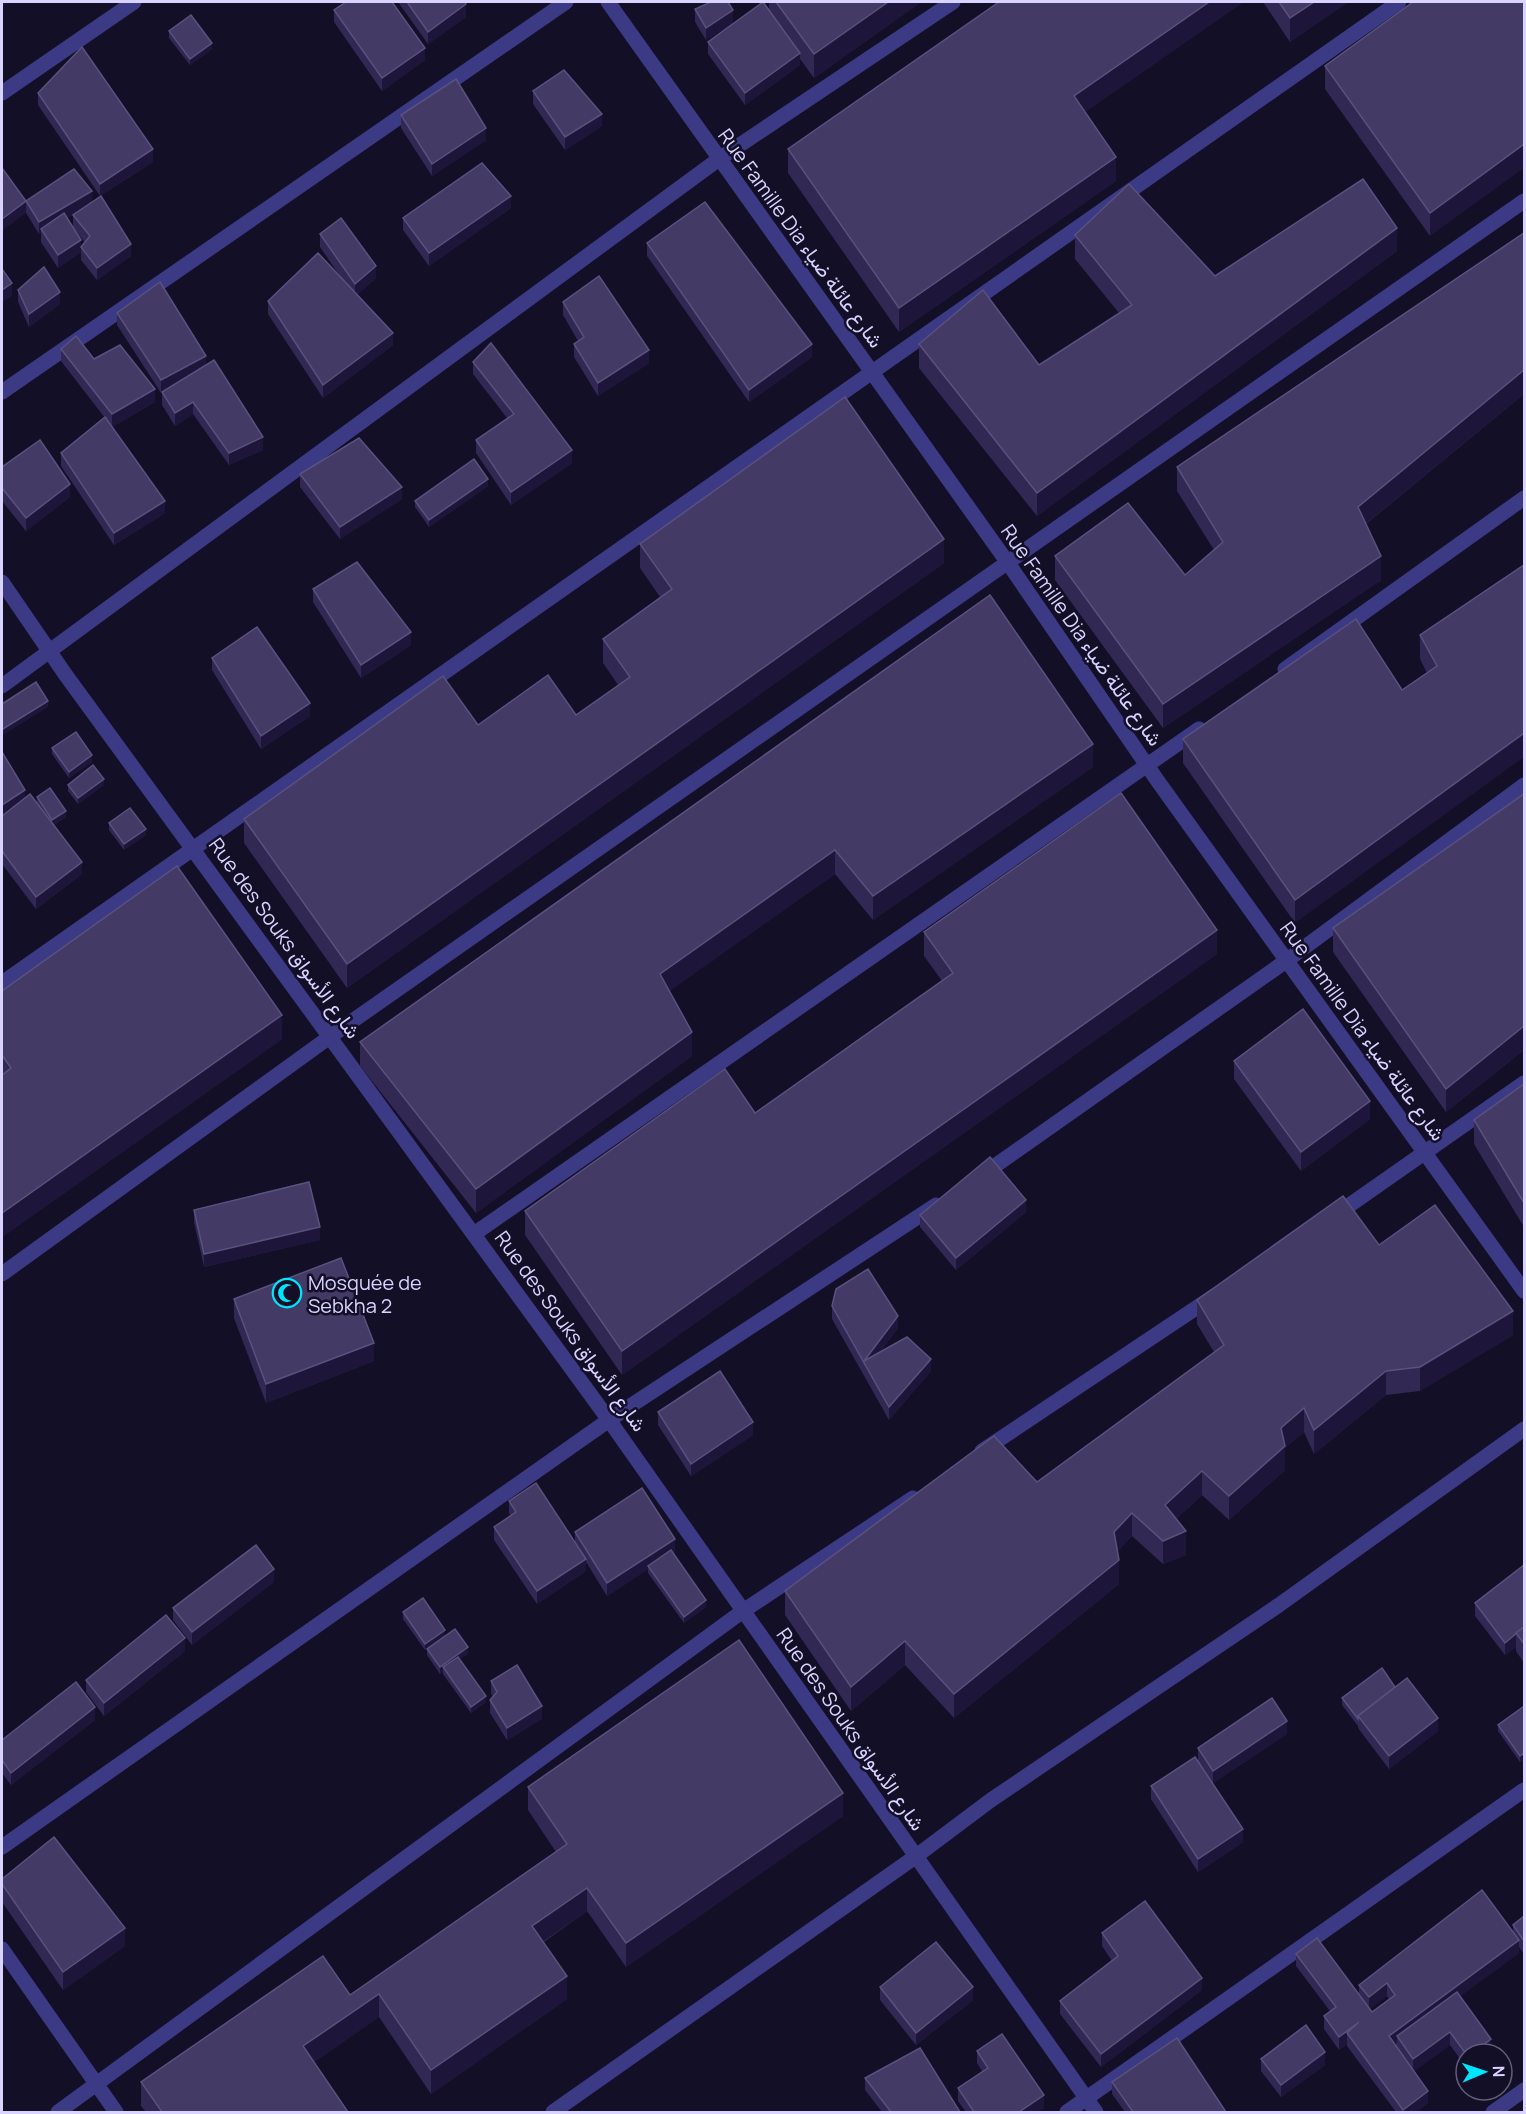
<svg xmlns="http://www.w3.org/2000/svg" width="1526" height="2114" font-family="Manrope,Vazirmatn,sans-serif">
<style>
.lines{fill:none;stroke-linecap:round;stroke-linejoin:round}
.minor{stroke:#3d3a85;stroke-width:15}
.wall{fill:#312854;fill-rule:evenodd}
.shaded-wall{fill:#1d163a}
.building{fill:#433a66;stroke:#5a527e;stroke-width:1.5}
.labels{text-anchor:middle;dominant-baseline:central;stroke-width:5;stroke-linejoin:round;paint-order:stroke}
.street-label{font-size:20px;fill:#d9d4ff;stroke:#130f26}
.poi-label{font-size:20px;fill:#d9d4ff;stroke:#130f26;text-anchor:start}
</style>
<rect width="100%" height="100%" fill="#130f26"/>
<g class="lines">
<g class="minor">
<polyline points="608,2 1008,563 1157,780 1524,1291"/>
<polyline points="2,93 134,2"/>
<polyline points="2,392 566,2"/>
<polyline points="2,582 65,674 609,1420 1096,2112"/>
<polyline points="1285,669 1524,498"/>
<polyline points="2,686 719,159 953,2"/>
<polyline points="2,983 1399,2"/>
<polyline points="982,1175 1286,961 1524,785"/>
<polyline points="1334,1216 1524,1083"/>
<polyline points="474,1234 1199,729"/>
<polyline points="2,1274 331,1036 1524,201"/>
<polyline points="982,1451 1214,1296"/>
<polyline points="2,1847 609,1420 936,1205"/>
<polyline points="2,1949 116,2112"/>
<polyline points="58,2112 743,1611 913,1498"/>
<polyline points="553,2112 915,1857 991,1800 1279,1605 1524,1429"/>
<polyline points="1067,2112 1524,1790"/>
<polyline points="1493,2112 1524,2090"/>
</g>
</g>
<g class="wall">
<polygon points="398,2 464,2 466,17 428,44"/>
<polygon points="769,2 921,2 814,78 800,59 800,65 745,105 708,54 708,42 769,10"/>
<polygon points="1243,2 1085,112 1116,181 899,332 788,173 788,149"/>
<polygon points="1263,2 1348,2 1290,42"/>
<polygon points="1524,2 1430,236 1325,89 1325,66"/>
<polygon points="695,9 733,23 706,40 695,22"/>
<polygon points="334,10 425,60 382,91 334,22"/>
<polygon points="169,31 212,49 190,65 169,38"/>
<polygon points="533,91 602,126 565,150 533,104"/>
<polygon points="38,93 153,162 100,196 38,105"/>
<polygon points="401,115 486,140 432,176 401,128"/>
<path d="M26 201 92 202 131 256 97 280 81 260V247L85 243 73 227 81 252 58 268 41 242V233L39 234 26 213ZM73 215V227L67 218Z"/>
<polygon points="511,208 429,266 403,230 403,218"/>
<polygon points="1524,233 1524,394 1366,524 1381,580 1163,728 1055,580 1055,556 1185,575 1214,550 1177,491 1177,467"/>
<polygon points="320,234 376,278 357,295 393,345 323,398 268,314 268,301 342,279 320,247"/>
<polygon points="1075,235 1215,276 1397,251 1037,516 919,368 919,344 1039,365 1119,313 1075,259"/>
<polygon points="647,243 812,357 749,402 647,256"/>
<polygon points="18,290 60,304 29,327 18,302"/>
<polygon points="563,302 649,363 598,396 574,357 574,344 578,341 563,315"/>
<polygon points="117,313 206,365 263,450 229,465 193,414 175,426 162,405 162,392 165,390 161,393 117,325"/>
<polygon points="61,349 94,359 155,402 112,427 165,513 114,545 61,466 61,453 105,418 61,361"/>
<polygon points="473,362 572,463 511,505 476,453 476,440 507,418 473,374"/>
<polygon points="2,467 70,497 26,531 2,501"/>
<polygon points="300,474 402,499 340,539 300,487"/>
<polygon points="488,486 429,527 415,507 415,501"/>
<polygon points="640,544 944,563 347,988 244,843 244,819 478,725 576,715 618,685 603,663 603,639 660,597 640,568"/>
<polygon points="1524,565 1295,923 1183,763 1183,739 1402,690 1427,673 1420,659 1420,635"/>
<polygon points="313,589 411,645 361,678 313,602"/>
<polygon points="990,595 1093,767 873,920 835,874 669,991 692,1056 476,1213 360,1066 360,1042"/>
<polygon points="212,658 310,716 261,749 212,670"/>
<polygon points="52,748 92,762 69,778 52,754"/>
<polygon points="2,752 25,798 37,802 37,797 66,817 54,825 82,874 36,909 2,864"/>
<polygon points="68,785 104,785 78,804 68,791"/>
<polygon points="1524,794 1524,1050 1446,1112 1333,952 1333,928"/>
<polygon points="109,823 146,835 124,850 109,830"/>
<polygon points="924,932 1217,954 622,1375 525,1235 525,1211 755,1113 942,981 924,956"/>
<polygon points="2,991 282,1039 2,1237"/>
<polygon points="1234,1061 1370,1119 1301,1171 1234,1079"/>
<polygon points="1524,1084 1524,1227 1474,1144 1474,1120"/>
<polygon points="194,1210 320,1240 204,1267 194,1222"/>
<polygon points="1026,1212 956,1270 920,1227 920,1215"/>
<polygon points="1379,1245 1513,1335 1420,1391 1386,1395 1314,1454 1304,1432 1285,1448 1285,1470 1229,1520 1202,1495 1176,1519 1186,1555 1163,1564 1132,1536 1117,1552 1119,1584 954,1718 905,1665 851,1711 785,1615 785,1591 1037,1482 1214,1352 1197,1324 1197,1300"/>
<polygon points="234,1299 374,1361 266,1403 234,1318"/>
<polygon points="832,1306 898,1328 880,1352 931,1371 889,1420 832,1319"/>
<polygon points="658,1412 753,1435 691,1476 658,1425"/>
<polygon points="509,1501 575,1542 575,1532 675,1552 673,1553 706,1607 684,1623 648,1573 648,1569 607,1596 586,1562 586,1571 537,1604 494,1540 494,1527 511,1516 509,1513"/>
<polygon points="1524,1565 1524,1663 1516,1651 1516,1647 1505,1655 1475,1616 1475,1603"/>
<polygon points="274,1582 192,1645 173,1620 173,1608"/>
<polygon points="403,1612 445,1636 468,1654 460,1659 486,1702 471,1713 443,1674 443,1671 440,1674 427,1655 427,1649 425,1650 403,1619"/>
<polygon points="185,1651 104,1716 86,1692 86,1680"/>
<polygon points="491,1681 542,1719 507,1740 490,1713 490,1700 493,1697 491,1693"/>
<polygon points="1395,1687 1438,1731 1389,1769 1358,1728 1358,1726 1342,1705 1342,1698"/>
<polygon points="1524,1708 1524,1760 1520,1762 1498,1731 1498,1725"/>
<polygon points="95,1720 11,1785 2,1773 2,1740"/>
<polygon points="1287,1734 1213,1783 1243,1842 1198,1872 1151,1799 1151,1786 1198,1760 1198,1748"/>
<polygon points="528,1787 843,1816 626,1967 587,1911 544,1942 567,1999 431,2094 379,2017 314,2062 348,2112 146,2112 141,2106 141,2082 350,1995 556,1852 528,1810"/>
<polygon points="2,1879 125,1946 63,1990 2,1902"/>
<path d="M1524 1916V1954L1519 1947V1953L1460 1996 1491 2052 1466 2054V2067L1450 2045 1414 2071 1428 2103 1416 2112H1396L1347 2046V2044L1339 2050 1324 2029V2016L1330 2011 1296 1966V1954L1359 1995V1985L1513 1931V1925ZM1387 1996 1389 1999 1372 2012 1370 2009Z"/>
<polygon points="1102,1933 1202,1990 1101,2067 1060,2014 1060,2001 1112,1961 1102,1946"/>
<polygon points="880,1987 973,2000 916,2045 880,2000"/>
<polygon points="977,2051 1044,2108 1037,2112 966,2112 958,2101 958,2088 982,2071 977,2063"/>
<polygon points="1261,2059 1325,2065 1281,2097 1261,2071"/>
<polygon points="865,2078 960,2112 882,2112 865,2090"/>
<polygon points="1112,2082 1226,2112 1125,2112 1112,2094"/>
</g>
<g class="shaded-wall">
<polygon points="2,2 9,2 2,7"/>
<polygon points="888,2 921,2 814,78 814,54"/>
<polygon points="1209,2 1243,2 1074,120 1074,96"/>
<polygon points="1314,2 1348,2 1290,42 1290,18"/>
<polygon points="466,4 466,17 428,44 428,32"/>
<polygon points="733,10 733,23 706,40 706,28"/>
<polygon points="212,43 212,49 190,65 190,59"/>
<polygon points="425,48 425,60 382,91 382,78"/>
<polygon points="800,53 800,65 745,105 745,93"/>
<polygon points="602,114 602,126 565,150 565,137"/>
<polygon points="486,128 486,140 432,176 432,164"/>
<polygon points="1524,144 1524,168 1430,236 1430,213"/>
<polygon points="153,149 153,162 100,196 100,184"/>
<polygon points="1116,157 1116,181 899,332 899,308"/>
<polygon points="92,191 92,204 43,232 41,229 41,233 39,234 39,222"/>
<polygon points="511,196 511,208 429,266 429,253"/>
<polygon points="26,201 26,213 2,231 2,219"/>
<polygon points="1397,228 1397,251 1037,516 1037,493"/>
<polygon points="81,240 81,252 58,268 58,255"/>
<polygon points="131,244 131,256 97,280 97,268"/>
<polygon points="376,266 376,278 355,297 355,284"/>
<polygon points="12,283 12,296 2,302 2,290"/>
<polygon points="60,292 60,304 29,327 29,314"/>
<polygon points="393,333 393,345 323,398 323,385"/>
<polygon points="812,344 812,357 749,402 749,390"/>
<polygon points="649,350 649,363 598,396 598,383"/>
<polygon points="206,356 206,369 161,393 161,380"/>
<polygon points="1524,370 1524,394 1358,530 1358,507"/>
<polygon points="155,389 155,402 112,427 112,414"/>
<polygon points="193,402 193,414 175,426 175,413"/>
<polygon points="263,437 263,450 229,465 229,453"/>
<polygon points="572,450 572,463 511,505 511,492"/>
<polygon points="488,479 488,486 429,527 429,520"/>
<polygon points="70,484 70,497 26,531 26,518"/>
<polygon points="402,487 402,499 340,539 340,527"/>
<polygon points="165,501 165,513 114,545 114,533"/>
<polygon points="944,539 944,563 347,988 347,964"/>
<polygon points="1381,556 1381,580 1163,728 1163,704"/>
<polygon points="411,632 411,645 361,678 361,665"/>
<polygon points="48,701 48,707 3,735 3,729"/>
<polygon points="310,703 310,716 261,749 261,736"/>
<polygon points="1524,733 1524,757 1295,923 1295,900"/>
<polygon points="1093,744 1093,767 873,920 873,896"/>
<polygon points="92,755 92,762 69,778 69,772"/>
<polygon points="104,779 104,785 78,804 78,798"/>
<polygon points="25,790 25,802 2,817 2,805"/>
<polygon points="66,811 66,817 52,826 52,820"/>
<polygon points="146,829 146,835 124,850 124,844"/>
<polygon points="835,850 835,874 660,998 660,974"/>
<polygon points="82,862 82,874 36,909 36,897"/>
<polygon points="1217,930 1217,954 622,1375 622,1351"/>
<polygon points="282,1015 282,1039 2,1237 2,1213"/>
<polygon points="1524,1026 1524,1050 1446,1112 1446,1089"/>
<polygon points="692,1032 692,1056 476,1213 476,1189"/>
<polygon points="1370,1101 1370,1119 1301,1171 1301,1152"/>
<polygon points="1026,1200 1026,1212 956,1270 956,1258"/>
<polygon points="320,1227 320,1240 204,1267 204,1254"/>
<polygon points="1513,1311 1513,1335 1420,1391 1420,1367"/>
<polygon points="898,1316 898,1328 868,1369 864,1361"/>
<polygon points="374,1343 374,1361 266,1403 266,1384"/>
<polygon points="931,1359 931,1371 889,1420 889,1407"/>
<polygon points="1386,1371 1386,1395 1314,1454 1314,1430"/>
<polygon points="1304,1408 1304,1432 1285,1448 1285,1470 1229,1520 1229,1496 1281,1428"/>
<polygon points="753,1422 753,1435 691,1476 691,1464"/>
<polygon points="1202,1471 1202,1495 1165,1529 1165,1505"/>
<polygon points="1132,1513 1132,1536 1114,1556 1114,1532"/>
<polygon points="1186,1531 1186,1555 1163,1564 1163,1541"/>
<polygon points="675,1539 675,1552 649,1568 648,1566 648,1569 607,1596 607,1583"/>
<polygon points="586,1559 586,1571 537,1604 537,1591"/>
<polygon points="1119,1560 1119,1584 954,1718 954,1694"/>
<polygon points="274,1569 274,1582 192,1645 192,1632"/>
<polygon points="706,1600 706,1607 684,1623 684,1617"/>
<polygon points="445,1630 445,1636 425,1650 425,1644"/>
<polygon points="1516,1634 1516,1647 1505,1655 1505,1643"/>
<polygon points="185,1638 185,1651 104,1716 104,1703"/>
<polygon points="905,1641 905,1665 851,1711 851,1687"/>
<polygon points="468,1647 468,1654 445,1670 443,1667 443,1671 440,1674 440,1667"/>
<polygon points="486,1696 486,1702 471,1713 471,1707"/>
<polygon points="542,1706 542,1719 507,1740 507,1728"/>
<polygon points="95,1707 95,1720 11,1785 11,1773"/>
<polygon points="1438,1718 1438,1731 1389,1769 1389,1756"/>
<polygon points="1287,1721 1287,1734 1213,1783 1213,1771"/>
<polygon points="1524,1753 1524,1760 1520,1762 1520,1756"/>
<polygon points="843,1793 843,1816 626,1967 626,1943"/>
<polygon points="1243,1829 1243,1842 1198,1872 1198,1859"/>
<polygon points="587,1888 587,1911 532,1949 532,1926"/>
<polygon points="125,1928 125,1946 63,1990 63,1972"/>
<polygon points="1519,1940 1519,1953 1400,2041 1397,2036 1397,2043 1389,2048 1389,2036"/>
<polygon points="567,1976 567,1999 431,2094 431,2070"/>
<polygon points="1202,1978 1202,1990 1101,2067 1101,2054"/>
<polygon points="1387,1983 1387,1996 1369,2010 1369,1997"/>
<polygon points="973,1987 973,2000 916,2045 916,2033"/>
<polygon points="379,1994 379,2017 303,2070 303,2046"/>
<polygon points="1359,2022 1347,2033 1347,2044 1339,2050 1339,2037"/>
<polygon points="1450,2032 1450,2045 1413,2072 1413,2059"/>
<polygon points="1491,2039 1491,2052 1488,2054 1471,2054"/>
<polygon points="1325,2052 1325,2065 1281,2097 1281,2085"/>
<polygon points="1428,2091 1428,2103 1416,2112 1403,2112 1403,2110"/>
<polygon points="1044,2095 1044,2108 1037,2112 1019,2112"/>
</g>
<g class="building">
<polygon points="346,2 392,2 425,48 382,78 334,10"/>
<polygon points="407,2 464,2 466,4 428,32"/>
<polygon points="711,2 728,2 733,10 706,28 695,9"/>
<polygon points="763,2 800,53 745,93 708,42"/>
<polygon points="776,2 888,2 814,54"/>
<polygon points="999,2 1209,2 1074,96 1116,157 899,308 788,149"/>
<polygon points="1279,2 1314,2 1290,18"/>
<polygon points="1413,2 1524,2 1524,144 1430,213 1325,66"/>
<polygon points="191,15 212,43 190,59 169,31"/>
<polygon points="82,47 153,149 100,184 38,93"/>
<polygon points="564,70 602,114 565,137 533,91"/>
<polygon points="456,79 486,128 432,164 401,115"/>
<polygon points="482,163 511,196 429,253 403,218"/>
<polygon points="2,168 26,201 2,219"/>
<polygon points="74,169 92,191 39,222 26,201"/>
<polygon points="1363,179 1397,228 1037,493 919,344 983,290 1039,365 1132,305 1075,235 1129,184 1215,276"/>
<polygon points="101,196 131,244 97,268 81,247 90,236 73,215"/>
<polygon points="705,202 812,344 749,390 647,243"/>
<polygon points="64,213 81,240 58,255 41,229"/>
<polygon points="341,218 376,266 355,284 320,234"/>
<polygon points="1524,233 1524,370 1358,507 1381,556 1163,704 1055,556 1128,503 1185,575 1223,542 1177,467"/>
<polygon points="318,253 393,333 323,385 268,301"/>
<polygon points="44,267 60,292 29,314 18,290"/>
<polygon points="2,269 12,283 2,290"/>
<polygon points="599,276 649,350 598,383 574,344 584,337 563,302"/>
<polygon points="160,282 206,356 161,380 117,313"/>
<polygon points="76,336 94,359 120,345 155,389 112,414 61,349"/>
<polygon points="491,343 572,450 511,492 476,440 514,414 473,362"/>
<polygon points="214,360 263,437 229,453 193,402 175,413 162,392"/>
<polygon points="845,397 944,539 347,964 244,819 443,676 478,725 548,675 576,715 630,677 603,639 672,589 640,544"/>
<polygon points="105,417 165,501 114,533 61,453"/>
<polygon points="359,438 402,487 340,527 300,474"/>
<polygon points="40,440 70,484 26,518 2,488 2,467"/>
<polygon points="474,459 488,479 429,520 415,501"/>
<polygon points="357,562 411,632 361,665 313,589"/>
<polygon points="1524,565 1524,733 1295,900 1183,739 1356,619 1402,690 1437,666 1420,635"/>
<polygon points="990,595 1093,744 873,896 835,850 660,974 692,1032 476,1189 360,1042"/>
<polygon points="257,627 310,703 261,736 212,658"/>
<polygon points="36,682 48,701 3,729 2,727 2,704"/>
<polygon points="76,732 92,755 69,772 52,748"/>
<polygon points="2,752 25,790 2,805"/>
<polygon points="93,765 104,779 78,798 68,785"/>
<polygon points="50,788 66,811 52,820 37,797"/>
<polygon points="1121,793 1217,930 622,1351 525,1211 725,1069 755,1113 953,973 924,932"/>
<polygon points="30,794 82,862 36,897 2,851 2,816"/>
<polygon points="1524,794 1524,1026 1446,1089 1333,928"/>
<polygon points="130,808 146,829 124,844 109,823"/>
<polygon points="177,866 282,1015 2,1213 2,1075 11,1068 2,1055 2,991"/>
<polygon points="1303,1009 1370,1101 1301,1152 1234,1061"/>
<polygon points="1524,1084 1524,1203 1474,1120"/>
<polygon points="990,1157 1026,1200 956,1258 920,1215"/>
<polygon points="309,1182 320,1227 204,1254 194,1210"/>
<polygon points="1343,1196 1379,1245 1435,1205 1513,1311 1420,1367 1386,1371 1314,1430 1304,1408 1281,1428 1285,1446 1229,1496 1202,1471 1165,1505 1186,1531 1163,1541 1132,1513 1114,1532 1119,1560 954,1694 905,1641 851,1687 785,1591 994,1436 1037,1482 1224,1345 1197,1300"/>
<polygon points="341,1258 374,1343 266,1384 234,1299"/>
<polygon points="868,1269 898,1316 864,1361 907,1337 931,1359 889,1407 832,1306 836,1289"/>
<polygon points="720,1371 753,1422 691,1464 658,1412"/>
<polygon points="536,1483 586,1559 537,1591 494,1527 516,1512 509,1501"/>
<polygon points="642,1488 675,1539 607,1583 575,1532"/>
<polygon points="256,1545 274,1569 192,1632 173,1608"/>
<polygon points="671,1550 706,1600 684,1617 648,1566"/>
<polygon points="1524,1565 1524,1627 1505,1643 1475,1603"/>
<polygon points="423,1598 445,1630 425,1644 403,1612"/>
<polygon points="166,1615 185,1638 104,1703 86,1680"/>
<polygon points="1524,1627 1524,1644 1516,1633"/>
<polygon points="455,1629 468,1647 440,1667 427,1649"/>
<polygon points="739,1640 843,1793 626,1943 587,1888 532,1926 567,1976 431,2070 379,1994 303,2046 348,2112 162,2112 141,2082 323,1956 350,1995 567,1844 528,1787"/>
<polygon points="458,1657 486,1696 471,1707 443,1667"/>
<polygon points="517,1665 542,1706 507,1728 490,1700 497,1692 491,1681"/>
<polygon points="1382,1668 1395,1687 1358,1716 1358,1719 1342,1698"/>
<polygon points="1407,1678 1438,1718 1389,1756 1358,1716"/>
<polygon points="76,1682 95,1707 11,1773 2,1760 2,1740"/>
<polygon points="1272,1698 1287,1721 1213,1771 1198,1748"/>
<polygon points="1523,1707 1524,1708 1524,1753 1520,1756 1498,1725"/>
<polygon points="1195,1757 1243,1829 1198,1859 1151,1786"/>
<polygon points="54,1837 125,1928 63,1972 2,1884 2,1879"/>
<polygon points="1482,1890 1519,1940 1389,2036 1428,2091 1403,2110 1347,2033 1359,2022 1339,2037 1324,2016 1336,2007 1296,1954 1317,1938 1372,2012 1395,1995 1387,1983 1369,1997 1359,1985"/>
<polygon points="1145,1901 1202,1978 1101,2054 1060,2001 1118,1956 1102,1933"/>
<polygon points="1524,1916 1524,1941 1513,1925"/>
<polygon points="936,1942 973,1987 916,2033 880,1987"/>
<polygon points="1457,1992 1491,2039 1471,2054 1466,2054 1450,2032 1413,2059 1397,2036"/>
<polygon points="1306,2025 1325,2052 1281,2085 1261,2059"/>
<polygon points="1002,2034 1044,2095 1019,2112 974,2112 958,2088 988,2068 977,2051"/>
<polygon points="1177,2038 1226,2112 1133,2112 1112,2082"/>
<polygon points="920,2048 960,2112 891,2112 865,2078"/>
</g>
<defs>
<g id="mosque-ring" transform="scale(1.5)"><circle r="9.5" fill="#130f26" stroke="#00e5ff" stroke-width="1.5"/><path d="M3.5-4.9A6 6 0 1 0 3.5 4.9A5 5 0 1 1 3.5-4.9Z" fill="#00e5ff"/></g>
</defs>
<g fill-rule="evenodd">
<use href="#mosque-ring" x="287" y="1293"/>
</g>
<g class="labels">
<g class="street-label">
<text transform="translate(801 238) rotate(54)">Rue Famille Dia شارع عائلة ضياء</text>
<text transform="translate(1082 635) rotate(55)">Rue Famille Dia شارع عائلة ضياء</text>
<text transform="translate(285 938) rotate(54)">Rue des Souks شارع الأسواق</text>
<text transform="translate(1363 1031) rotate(54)">Rue Famille Dia شارع عائلة ضياء</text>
<text transform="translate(571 1331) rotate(54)">Rue des Souks شارع الأسواق</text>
<text transform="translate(851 1729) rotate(55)">Rue des Souks شارع الأسواق</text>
</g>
<g class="poi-label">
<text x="308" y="1282">Mosquée de<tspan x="308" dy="23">Sebkha 2</tspan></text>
</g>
</g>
<rect width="1526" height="2114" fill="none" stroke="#d9d4ff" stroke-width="6"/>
<g transform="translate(1484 2072) rotate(88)"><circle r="28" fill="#130f26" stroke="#625e7d" stroke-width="1.5"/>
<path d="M0-4.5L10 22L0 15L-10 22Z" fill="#00e5ff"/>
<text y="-9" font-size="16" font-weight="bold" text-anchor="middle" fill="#d9d4ff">N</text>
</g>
</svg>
